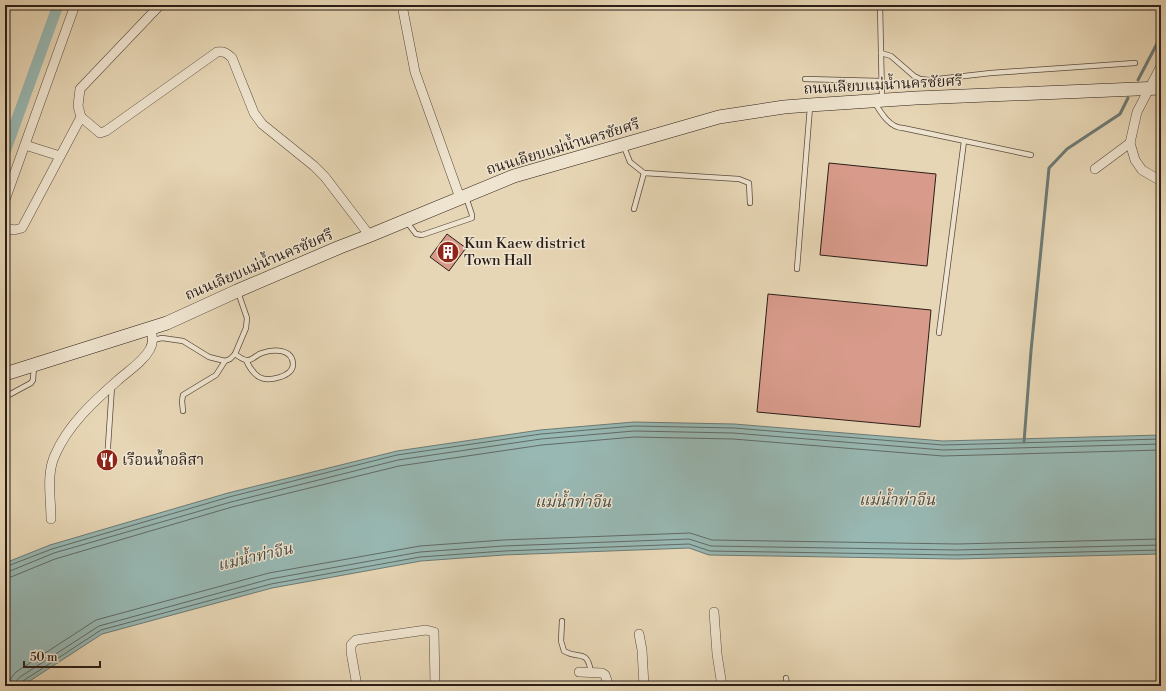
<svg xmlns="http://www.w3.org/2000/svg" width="1166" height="691" font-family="'Libre Bodoni','Noto Serif Thai',serif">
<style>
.water{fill:#98b8b3;stroke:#6c7a75}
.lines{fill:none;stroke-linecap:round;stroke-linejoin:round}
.shore{stroke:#616b66;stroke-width:1}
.stream{stroke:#6c7a75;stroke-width:3}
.canal{stroke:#98b8b3;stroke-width:11}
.building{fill:#d89b8b;stroke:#2a1e18}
.service-casing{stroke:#594c3f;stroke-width:6}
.minor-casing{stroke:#594c3f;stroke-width:10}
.secondary-casing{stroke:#2a1e18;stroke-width:14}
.service{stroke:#efe4cf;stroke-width:4.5}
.minor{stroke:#efe4cf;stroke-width:9}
.secondary{stroke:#efe4cf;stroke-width:13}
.labels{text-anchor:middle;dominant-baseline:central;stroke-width:3;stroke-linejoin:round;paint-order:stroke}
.street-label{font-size:15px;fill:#2a1e18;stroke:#efe4cf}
.poi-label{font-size:15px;fill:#2a1e18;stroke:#efe4cf;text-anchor:start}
.water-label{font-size:16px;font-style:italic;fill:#4b4c46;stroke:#efe4cf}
</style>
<rect width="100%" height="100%" fill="#e7d6b5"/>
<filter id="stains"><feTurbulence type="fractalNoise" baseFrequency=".005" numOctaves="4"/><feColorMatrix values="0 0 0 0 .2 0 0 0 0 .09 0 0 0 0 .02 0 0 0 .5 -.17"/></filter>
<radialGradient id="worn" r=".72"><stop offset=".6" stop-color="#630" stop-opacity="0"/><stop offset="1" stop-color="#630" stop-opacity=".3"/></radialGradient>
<polygon class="water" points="634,422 734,424 943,441 1161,435 1161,554 957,559 709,555 689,548 504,555 421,561 272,588 102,634 22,686 5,686 5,563 50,545 228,493 397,451 540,430"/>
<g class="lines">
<g class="shore">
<polyline points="5,567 52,549 229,497 397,455 541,434 634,426 734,428 943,445 1161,439"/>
<polyline points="5,572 10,571 54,553 231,502 398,460 541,439 634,431 733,433 943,450 1161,444"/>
<polyline points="5,578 11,577 55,559 232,507 399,466 542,445 634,437 733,439 943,456 1161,450"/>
<polyline points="10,686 11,678 16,672 96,620 269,573 420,546 503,540 690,533 712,540 957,544 1161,539"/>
<polyline points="16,686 16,681 20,677 99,626 270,579 420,552 503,546 689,539 711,546 957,550 1161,545"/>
<polyline points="21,686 23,681 101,630 271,584 420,557 504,551 689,544 710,551 957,555 1161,550"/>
</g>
<g class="stream">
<polyline points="1138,80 1161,36"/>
<polyline points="1024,442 1031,351 1049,168 1067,149 1120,114 1128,98"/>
</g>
<polyline class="canal" points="5,152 58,5"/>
</g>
<g class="building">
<polygon points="829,163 936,174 927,266 820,255"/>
<polygon points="447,234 466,248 449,271 430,257"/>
<polygon points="768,294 931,310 920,427 757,412"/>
</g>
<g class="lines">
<g class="service-casing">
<g id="service">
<polyline points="880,5 882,99"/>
<polyline points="881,53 891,56 914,76 920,79 929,80 991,73 1135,63"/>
<polyline points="805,79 881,81"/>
<path d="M875 103C881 113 890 128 903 128L1031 155"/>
<polyline points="624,147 630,162 644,173"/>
<polyline points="634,209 644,173 739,179 749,183 750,203"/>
<polyline points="406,221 416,234 422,235 469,219 472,218 472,215 466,197"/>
<polyline points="797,269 810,107"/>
<polyline points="939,333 964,141"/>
<polyline points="153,340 162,338 183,341 209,357 225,361 230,359 235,354 246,328 247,318 238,292"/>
<path d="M235 354C238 356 244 361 248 360 253 360 257 354 262 353 273 349 293 348 293 365 292 377 268 382 259 377 253 373 249 367 246 360"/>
<polyline points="5,397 31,383 33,380 34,366"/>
<polyline points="183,411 182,401 183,395 216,375 225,361"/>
<polyline points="107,461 112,386"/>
<path d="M562 621 561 641 564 651C579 660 587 648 591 672"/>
<polyline points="786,678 787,686"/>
</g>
</g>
<g class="minor-casing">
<g id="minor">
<polyline points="402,5 415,72 460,198"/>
<polyline points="1161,66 1137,112 1130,143 1135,160 1142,170 1161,181"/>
<polyline points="81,117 78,106 80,89 160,5"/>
<polyline points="25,145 60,156"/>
<polyline points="1095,169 1130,143"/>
<polyline points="5,200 75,5"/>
<path d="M5 228 14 230 22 228 81 117 100 133 106 131 217 52C224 51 227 53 232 58L254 113 262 124 314 166 325 177 370 236"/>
<path d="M51 519C51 499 46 474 55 455 68 425 93 402 117 381 128 371 143 362 150 349 154 342 152 336 151 328"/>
<polyline points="714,612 717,654 722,686"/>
<polyline points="639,634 642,650 644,686"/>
<polyline points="579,672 602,673 605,675 609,686"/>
<polyline points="357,686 351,652 351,645 356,640 426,630 434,632 435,686"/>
</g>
</g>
<g class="secondary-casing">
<polyline id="secondary" points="5,374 167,323 237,291 340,247 366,237 514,176 719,117 784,107 810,105 916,98 1161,88"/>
</g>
<use href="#service" class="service"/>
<use href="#minor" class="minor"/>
<use href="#secondary" class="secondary"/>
</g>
<defs>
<g id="building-disc" transform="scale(1.15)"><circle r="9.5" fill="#8f2418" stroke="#efe4cf"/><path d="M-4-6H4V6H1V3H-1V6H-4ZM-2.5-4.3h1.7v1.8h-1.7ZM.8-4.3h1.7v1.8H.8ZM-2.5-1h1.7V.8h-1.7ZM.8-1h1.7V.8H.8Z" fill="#fff"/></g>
<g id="restaurant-disc" transform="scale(1.15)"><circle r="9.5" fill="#8f2418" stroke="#efe4cf"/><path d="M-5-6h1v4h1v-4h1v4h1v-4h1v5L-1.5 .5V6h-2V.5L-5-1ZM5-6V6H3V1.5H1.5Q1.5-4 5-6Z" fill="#fff"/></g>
</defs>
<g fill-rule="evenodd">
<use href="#building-disc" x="448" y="252"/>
<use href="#restaurant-disc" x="107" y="460"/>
</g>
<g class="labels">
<g class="street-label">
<text transform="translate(883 85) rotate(-3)">ถนนเลียบแม่น้ำนครชัยศรี</text>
<text transform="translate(563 147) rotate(-17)">ถนนเลียบแม่น้ำนครชัยศรี</text>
<text transform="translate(259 265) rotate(-23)">ถนนเลียบแม่น้ำนครชัยศรี</text>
</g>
<g class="poi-label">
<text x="464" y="243">Kun Kaew district<tspan x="464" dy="17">Town Hall</tspan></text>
<text x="122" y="460">เรือนน้ำอลิสา</text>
</g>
<g class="water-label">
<text x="897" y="500">แม่น้ำท่าจีน</text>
<text x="573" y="502">แม่น้ำท่าจีน</text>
<text transform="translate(255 557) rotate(-13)">แม่น้ำท่าจีน</text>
</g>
</g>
<rect width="1166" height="691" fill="none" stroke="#e7d6b5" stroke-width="20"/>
<rect x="6" y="6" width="1154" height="679" fill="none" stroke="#2a1e18" stroke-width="2"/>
<rect x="10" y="10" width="1146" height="671" fill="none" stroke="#2a1e18"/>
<path d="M24 661v6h76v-6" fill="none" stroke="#2a1e18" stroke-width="2"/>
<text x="30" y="661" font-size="12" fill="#2a1e18" stroke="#efe4cf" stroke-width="3" paint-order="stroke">50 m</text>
<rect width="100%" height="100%" filter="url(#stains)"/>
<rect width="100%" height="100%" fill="url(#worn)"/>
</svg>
